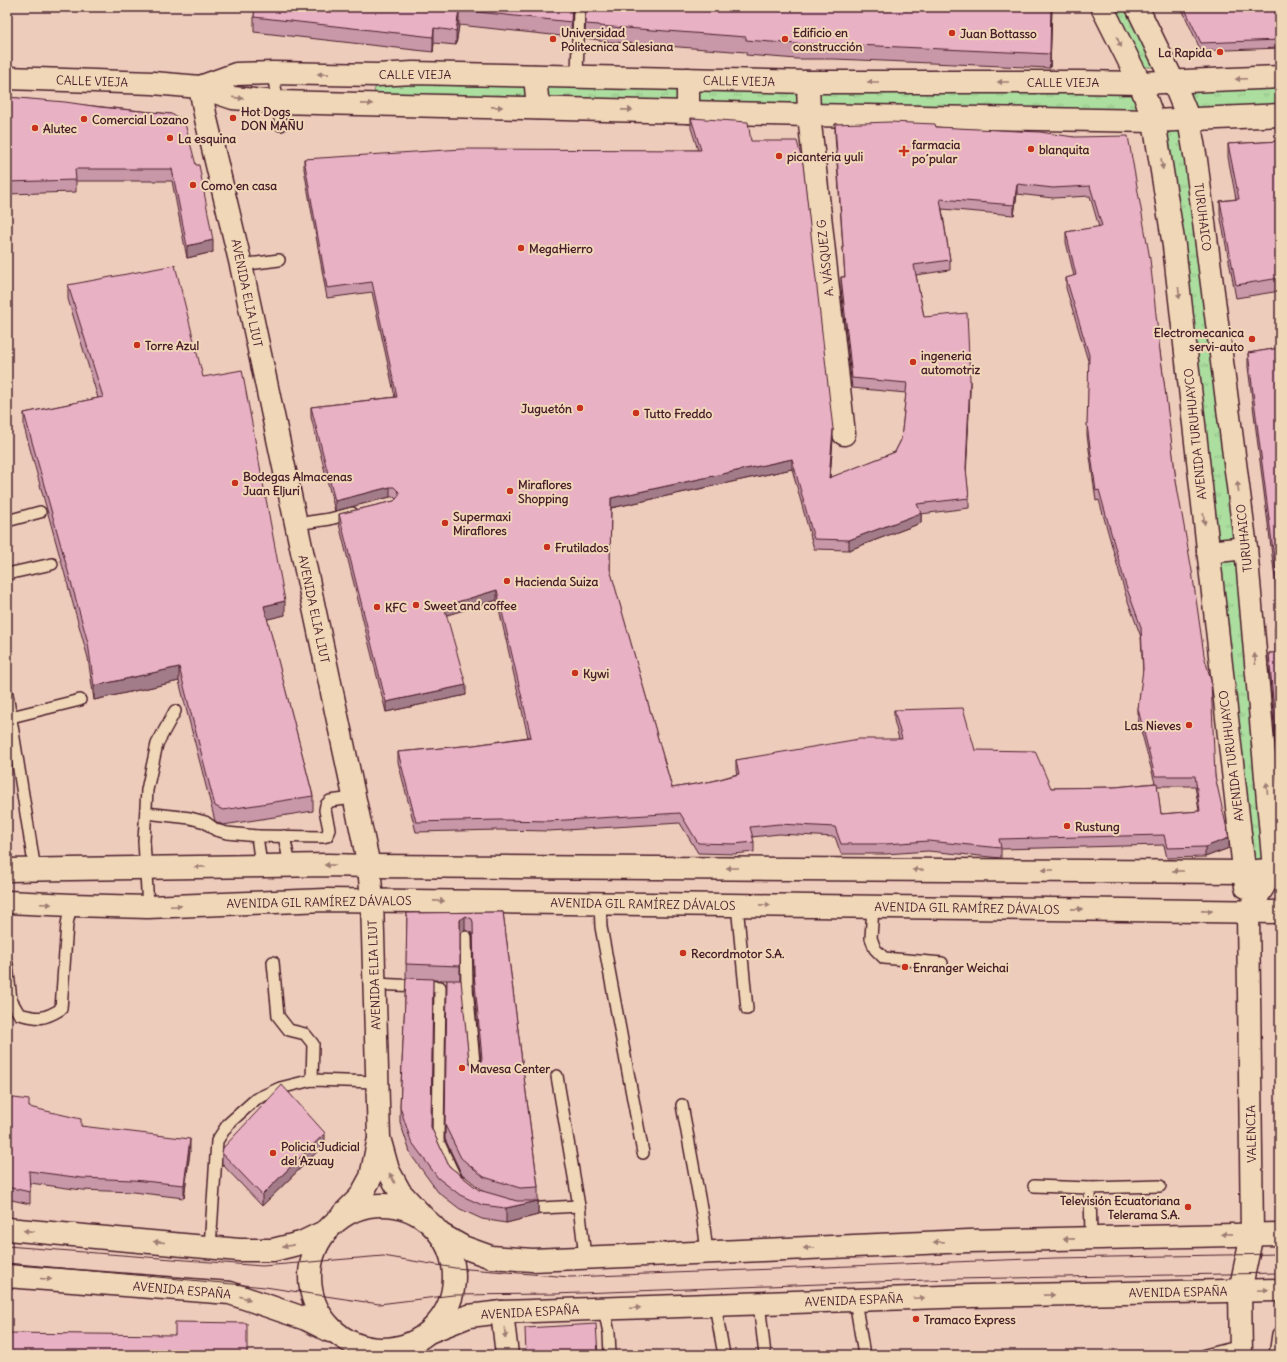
<svg xmlns="http://www.w3.org/2000/svg" width="1287" height="1362" font-family="Delius,sans-serif">
<style>
.grass{fill:url(#grass-tufts);stroke:#7a7e65}
.lines{fill:none;stroke-linecap:round;stroke-linejoin:round}
.lane-casing{stroke:#4a1f2b;stroke-width:14}
.street-casing{stroke:#4a1f2b;stroke-width:25}
.secondary-casing{stroke:#4a1f2b;stroke-width:25}
.lane{stroke:#f0d7b8;stroke-width:11}
.street{stroke:#f0d7b8;stroke-width:22}
.secondary{stroke:#f0d7b8;stroke-width:22}
.tram{stroke:#4a1f2b;stroke-width:1}
.wall{fill:#c898a9;stroke:#4a1f2b;fill-rule:evenodd}
.shaded-wall{fill:#a37c89;stroke:#4a1f2b}
.building{fill:#e9b1c4;stroke:#4a1f2b;fill-rule:evenodd}
.oneway{fill:#9d7b72}
.poi-dot{fill:#c8321e;stroke:#f0d7b8;stroke-width:1.5}
.labels{text-anchor:middle;dominant-baseline:central;stroke-width:4;stroke-linejoin:round;paint-order:stroke}
.poi-label{font-size:12px;font-weight:bold;fill:#4a1f2b;stroke:#f0d7b8;text-anchor:start}
.street-label{font-size:12px;fill:#4a1f2b;stroke:#f0d7b8}
</style>
<defs>
<pattern id="grass-tufts" width="24" height="20" patternUnits="userSpaceOnUse"><rect width="24" height="20" fill="#abde9f"/><path d="M3 7l-1-3M5 7V3M7 7l1-3M15 17l-1-3M17 17v-4M19 17l1-3" fill="none" stroke="#95be89"/></pattern>
</defs>
<rect width="100%" height="100%" fill="#eeccbc"/>
<filter id="ink" filterUnits="userSpaceOnUse"><feTurbulence type="fractalNoise" baseFrequency=".025" numOctaves="2"/><feDisplacementMap in="SourceGraphic" scale="8" xChannelSelector="R" yChannelSelector="G"/><feConvolveMatrix kernelMatrix="1 2 1 2 8 2 1 2 1" color-interpolation-filters="sRGB"/></filter>
<g filter="url(#ink)">
<g class="grass">
<polygon points="1113,7 1130,7 1159,67 1141,67"/>
<polygon points="1280,77 1280,115 1189,120 1173,81"/>
<polygon points="380,83 1140,83 1154,121 377,99 374,93 375,88"/>
<polygon points="1158,124 1186,124 1242,545 1211,548"/>
<polygon points="1241,554 1274,869 1245,872 1214,557"/>
</g>
<g class="lines">
<g class="lane-casing">
<g id="lane">
<polyline points="273,73 281,125"/>
<polyline points="577,76 579,7"/>
<polyline points="241,265 279,260"/>
<polyline points="7,521 40,512"/>
<polyline points="296,524 330,519 352,513"/>
<polyline points="7,574 52,564"/>
<polyline points="7,694 35,870"/>
<polyline points="11,717 80,700"/>
<polyline points="146,813 190,818 205,822 216,830 227,833 257,836 261,865"/>
<polyline points="257,836 323,837 327,836 329,829 325,810 326,805 330,801 353,798"/>
<polyline points="284,836 290,865"/>
<polyline points="600,903 601,927 643,1153"/>
<polyline points="737,905 747,1009"/>
<polyline points="148,907 144,841 147,790 157,744 175,711"/>
<polyline points="873,907 871,938 875,949 884,958 942,963"/>
<polyline points="273,962 278,1016 289,1030 305,1034 313,1044 312,1080"/>
<path d="M7 964 11 1000 19 1014C39 1019 43 1020 61 1009L67 924 71 905"/>
<polyline points="374,984 440,987 438,1141 455,1177 458,1180"/>
<polyline points="460,988 467,988 466,937"/>
<polyline points="467,988 475,1073"/>
<polyline points="557,1076 579,1206 585,1257"/>
<polyline points="682,1105 703,1219 707,1252"/>
<polyline points="1034,1186 1090,1188"/>
<polyline points="523,1209 579,1206"/>
<polyline points="1091,1238 1090,1188 1160,1186"/>
<polyline points="210,1247 217,1141 228,1124 256,1099 280,1088 312,1080 377,1082"/>
<polyline points="855,1300 864,1355"/>
<polyline points="759,1303 765,1355"/>
<polyline points="715,1305 724,1355"/>
<polyline points="604,1309 609,1333 610,1355"/>
<polyline points="1205,1355 1241,1346"/>
<polyline points="1275,1355 1278,1334 1280,1333"/>
</g>
</g>
<g class="street-casing">
<g id="street">
<polyline points="535,76 538,108"/>
<polyline points="688,79 688,112"/>
<polyline points="808,82 809,115 844,434"/>
<polyline points="502,1312 507,1355"/>
<polyline points="1241,1355 1240,1291 1252,1234 1248,912"/>
</g>
</g>
<g class="secondary-casing">
<g id="secondary">
<polyline points="1102,7 1140,83 1154,121 1174,246 1246,887"/>
<polyline points="1137,7 1173,81 1189,120 1196,160 1246,548 1274,869 1248,912"/>
<polyline points="7,78 153,83 200,87 233,98 277,102 809,115 1154,121 1280,115"/>
<polyline points="200,87 206,119 241,265 369,866 372,901 379,1138 388,1170 400,1192 425,1219"/>
<polyline points="200,87 236,74 273,73 377,75 413,73 808,82 1079,82 1140,83 1280,77"/>
<polyline points="1208,552 1246,548"/>
<polyline points="7,870 328,865 369,866 1245,872 1280,869"/>
<polyline points="7,902 71,905 148,907 326,900 413,901 1280,912"/>
<circle cx="382" cy="1277" r="72"/>
<polyline points="343,1214 360,1197 371,1177 378,1143"/>
<polyline points="7,1229 239,1250 273,1250 301,1243 324,1232"/>
<polyline points="440,1234 463,1247 491,1257 532,1260 969,1241 1280,1234"/>
<polyline points="7,1276 230,1293 306,1319 330,1331"/>
<polyline points="431,1331 469,1316 502,1312 971,1296 1280,1290"/>
</g>
</g>
<use href="#lane" class="lane"/>
<use href="#street" class="street"/>
<use href="#secondary" class="secondary"/>
<g class="tram">
<polyline points="7,1246 262,1266 383,1256 455,1268 570,1277 1055,1258 1280,1254"/>
<polyline points="7,1263 265,1287 379,1304 453,1295 554,1294 954,1279 1280,1273"/>
</g>
</g>
<g class="wall">
<polygon points="255,7 572,7 571,37 459,25 456,45 434,43 433,52 254,32 254,17"/>
<polygon points="586,7 1052,7 1050,68 835,59 797,59 746,55 746,52 599,41 599,40 585,38"/>
<polygon points="1181,7 1273,7 1280,23 1280,48 1201,51"/>
<polygon points="7,97 171,114 213,252 187,258 172,181 76,181 76,192 7,194"/>
<path d="M691 118 751 141 833 439 830 478 895 452 901 440 906 393 852 388 841 288V277H845L835 134V124L936 127 1074 137 1160 351 1176 481 1215 776 1229 848 1205 857 1167 858 1164 845 1001 849V858L928 851 886 854H841L835 837 779 834 752 837 754 842V852L734 854 698 853 680 823 549 831 499 830 416 832 398 762V752L474 745 528 737 497 600 446 615 466 695 386 712 339 524V514L394 501 396 499 394 497H390L335 511 311 417V407L395 397 372 292 327 298 304 169V159L698 150 691 128ZM1017 194 1053 198 1090 196 1099 227 1066 232V242L1074 276 1066 278V288L1089 364 1087 435 1096 501 1099 500 1126 596 1141 637 1143 673 1138 709V719L1155 783 1115 787 1051 788 894 710V720L899 739 736 760V770L737 774 713 781 672 788 610 570 611 508 792 469 814 549 849 550 921 523V514L969 508V498L966 471 970 390 924 317 916 275 950 270V260L942 209 1014 215ZM1157 786H1195L1199 811 1161 814Z"/>
<polygon points="1280,141 1280,291 1236,298 1220,214 1220,201 1236,199 1228,157 1228,144"/>
<polygon points="68,285 203,377 285,615 267,619 313,796 313,811 223,825 215,821 179,681 94,700 88,658 24,427 24,413 98,398 68,299"/>
<polygon points="1280,348 1280,618 1248,367 1248,353"/>
<polygon points="1275,627 1280,627 1280,794 1269,667 1269,653 1276,653 1275,641"/>
<path d="M503 912 538 1187V1215L506 1223 482 1219 460 1209 438 1192 411 1155 400 1122V1107L406 978 407 913ZM465 930 472 933 473 937 474 988 481 1062 476 1065H472L469 1062 460 980V934ZM433 980H447L445 1139 461 1173 484 1192 479 1190 449 1166 431 1127Z"/>
<polygon points="7,1097 29,1107 81,1126 190,1151 184,1198 133,1192 82,1190 30,1183 30,1204 7,1199"/>
<polygon points="325,1144 262,1206 222,1164 222,1153"/>
</g>
<g class="shaded-wall">
<polygon points="1051,7 1052,7 1050,68 1050,54"/>
<polygon points="459,10 459,25 456,45 456,31"/>
<polygon points="434,28 434,43 433,52 433,37"/>
<polygon points="1017,184 1017,194 1014,215 1014,205"/>
<polygon points="213,240 213,252 187,258 187,246"/>
<polygon points="970,380 970,390 966,478 966,468"/>
<polygon points="833,429 833,439 829,488 829,478"/>
<polygon points="792,459 792,469 611,508 611,498"/>
<polygon points="390,487 390,497 335,511 335,501"/>
<polygon points="921,513 921,523 849,550 849,540"/>
<polygon points="497,590 497,600 444,616 444,606"/>
<polygon points="285,601 285,615 264,620 264,606"/>
<polygon points="179,667 179,681 94,700 94,686"/>
<polygon points="466,685 466,695 386,712 386,702"/>
<polygon points="1229,838 1229,848 1205,857 1205,847"/>
<polygon points="465,916 465,930 460,934 460,920"/>
<polygon points="325,1133 325,1144 262,1206 262,1195"/>
<polygon points="190,1139 190,1151 184,1198 184,1185"/>
<polygon points="538,1201 538,1215 506,1223 506,1208"/>
</g>
<g class="building">
<polygon points="255,7 572,7 571,22 459,10 456,31 434,28 433,37 254,17"/>
<polygon points="586,7 1051,7 1050,54 835,44 797,44 746,40 746,37 599,26 599,25 585,24"/>
<polygon points="1184,7 1273,7 1280,23 1280,40 1201,43"/>
<polygon points="7,97 65,102 100,107 171,114 184,120 196,165 199,165 213,240 187,246 172,169 75,169 76,180 7,182"/>
<path d="M691 118 748 122 751 141H797L803 164 833 429 829 478 895 452 901 440 907 383 852 378 841 277H845L835 124 890 122 935 124 936 127 1040 132 1074 137 1128 136 1150 259 1160 351 1169 420 1176 481 1192 571 1204 655 1211 681 1215 776 1229 838 1205 847 1167 848 1164 835 999 839 1001 848 928 841 886 844H841L835 827 779 824 750 827 754 842 734 844 698 843 680 813 549 821 499 820 416 822 398 752 474 745 531 737 497 590 444 606 466 685 386 702 339 514 394 501 399 496V492L394 487H390L335 501 311 407 397 397 372 282 327 288 304 159 462 149 701 150ZM1017 184 1053 188 1090 186 1102 226 1066 232 1076 275 1066 278 1089 355 1087 425 1096 491 1099 490 1126 586 1141 627 1143 669 1138 709 1155 776H1195L1200 811 1161 814 1157 783 1115 787 1051 788 1035 751 975 750 963 708 894 710 902 739H859L736 760 739 774 713 781 672 788 610 569 611 498 792 459 814 539 849 540 921 513 917 504 969 498 966 468 970 380 967 313 924 317 914 265 950 260 940 199 1014 205Z"/>
<polygon points="1280,141 1280,278 1236,285 1220,201 1239,199 1228,144"/>
<polygon points="175,265 203,377 242,370 285,601 264,606 313,796 223,810 215,806 179,667 94,686 88,643 24,413 103,397 68,285"/>
<polygon points="1280,348 1280,605 1248,353"/>
<polygon points="1275,627 1280,627 1280,780 1269,653 1277,653"/>
<polygon points="503,912 538,1187 520,1188 484,1177 461,1158 445,1125 447,980 461,980 469,1062 472,1065 476,1065 481,1062 482,1058 474,973 473,922 472,919 465,916 460,920 460,966 406,964 407,913"/>
<polygon points="406,978 433,979 431,1127 449,1166 479,1190 517,1201 538,1201 506,1208 482,1205 460,1195 438,1178 411,1141 400,1107"/>
<polygon points="282,1085 325,1133 262,1195 222,1153 223,1148"/>
<polygon points="7,1097 29,1100 29,1107 81,1119 81,1126 190,1139 184,1185 133,1180 82,1178 29,1171 30,1192 7,1187"/>
<polygon points="175,1322 247,1323 247,1355 7,1355 7,1333 175,1335"/>
<polygon points="596,1324 598,1355 526,1355 525,1328"/>
</g>
<defs><path id="oneway-solid" d="M-6-.8H1V-3.2L6.5 0L1 3.2V.8H-6Z"/></defs>
<g class="oneway">
<use href="#oneway-solid" transform="translate(1119 42) rotate(65)"/>
<use href="#oneway-solid" transform="translate(323 74) rotate(-179)"/>
<use href="#oneway-solid" transform="translate(1241 79) rotate(177)"/>
<use href="#oneway-solid" transform="translate(873 82) rotate(180)"/>
<use href="#oneway-solid" transform="translate(1003 82) rotate(180)"/>
<use href="#oneway-solid" transform="translate(238 98) rotate(7)"/>
<use href="#oneway-solid" transform="translate(367 104) rotate(1)"/>
<use href="#oneway-solid" transform="translate(497 107) rotate(1)"/>
<use href="#oneway-solid" transform="translate(627 110) rotate(1)"/>
<use href="#oneway-solid" transform="translate(1162 164) rotate(81)"/>
<use href="#oneway-solid" transform="translate(1179 293) rotate(84)"/>
<use href="#oneway-solid" transform="translate(1238 487) rotate(-97)"/>
<use href="#oneway-solid" transform="translate(1204 519) rotate(83)"/>
<use href="#oneway-solid" transform="translate(1255 659) rotate(-95)"/>
<use href="#oneway-solid" transform="translate(1267 788) rotate(-95)"/>
<use href="#oneway-solid" transform="translate(330 865) rotate(-179)"/>
<use href="#oneway-solid" transform="translate(200 867) rotate(179)"/>
<use href="#oneway-solid" transform="translate(732 868) rotate(-180)"/>
<use href="#oneway-solid" transform="translate(918 870) rotate(-180)"/>
<use href="#oneway-solid" transform="translate(1048 870) rotate(-180)"/>
<use href="#oneway-solid" transform="translate(1178 871) rotate(-180)"/>
<use href="#oneway-solid" transform="translate(439 901) rotate(1)"/>
<use href="#oneway-solid" transform="translate(46 904) rotate(3)"/>
<use href="#oneway-solid" transform="translate(765 905) rotate(1)"/>
<use href="#oneway-solid" transform="translate(176 906) rotate(-2)"/>
<use href="#oneway-solid" transform="translate(1077 909) rotate(1)"/>
<use href="#oneway-solid" transform="translate(1207 911) rotate(1)"/>
<use href="#oneway-solid" transform="translate(392 1178) rotate(-119)"/>
<use href="#oneway-solid" transform="translate(29 1231) rotate(-175)"/>
<use href="#oneway-solid" transform="translate(1227 1234) rotate(179)"/>
<use href="#oneway-solid" transform="translate(1069 1239) rotate(179)"/>
<use href="#oneway-solid" transform="translate(159 1242) rotate(-175)"/>
<use href="#oneway-solid" transform="translate(939 1242) rotate(178)"/>
<use href="#oneway-solid" transform="translate(288 1246) rotate(167)"/>
<use href="#oneway-solid" transform="translate(809 1248) rotate(178)"/>
<use href="#oneway-solid" transform="translate(46 1279) rotate(5)"/>
<use href="#oneway-solid" transform="translate(1263 1290) rotate(-2)"/>
<use href="#oneway-solid" transform="translate(1049 1295) rotate(-1)"/>
<use href="#oneway-solid" transform="translate(245 1298) rotate(17)"/>
<use href="#oneway-solid" transform="translate(919 1298) rotate(-2)"/>
<use href="#oneway-solid" transform="translate(635 1308) rotate(-2)"/>
<use href="#oneway-solid" transform="translate(505 1333) rotate(83)"/>
</g>
</g>
<g class="poi-dot">
<circle cx="952" cy="33" r="4"/>
<circle cx="553" cy="39" r="4"/>
<circle cx="785" cy="39" r="4"/>
<circle cx="1220" cy="52" r="4"/>
<circle cx="233" cy="118" r="4"/>
<circle cx="84" cy="119" r="4"/>
<circle cx="35" cy="128" r="4"/>
<circle cx="170" cy="138" r="4"/>
<circle cx="1031" cy="149" r="4"/>
<path d="M902 145h4v4h4v4h-4v4h-4v-4h-4v-4h4z"/>
<circle cx="779" cy="156" r="4"/>
<circle cx="193" cy="185" r="4"/>
<circle cx="521" cy="248" r="4"/>
<circle cx="1252" cy="339" r="4"/>
<circle cx="137" cy="345" r="4"/>
<circle cx="913" cy="362" r="4"/>
<circle cx="580" cy="408" r="4"/>
<circle cx="636" cy="413" r="4"/>
<circle cx="235" cy="483" r="4"/>
<circle cx="510" cy="491" r="4"/>
<circle cx="445" cy="523" r="4"/>
<circle cx="547" cy="547" r="4"/>
<circle cx="507" cy="581" r="4"/>
<circle cx="416" cy="605" r="4"/>
<circle cx="377" cy="607" r="4"/>
<circle cx="575" cy="673" r="4"/>
<circle cx="1189" cy="725" r="4"/>
<circle cx="1067" cy="826" r="4"/>
<circle cx="683" cy="953" r="4"/>
<circle cx="905" cy="967" r="4"/>
<circle cx="462" cy="1068" r="4"/>
<circle cx="273" cy="1153" r="4"/>
<circle cx="1188" cy="1207" r="4"/>
<circle cx="916" cy="1319" r="4"/>
</g>
<g class="labels">
<g class="poi-label">
<text x="561" y="32">Universidad<tspan x="561" dy="14">Politecnica Salesiana</tspan></text>
<text x="793" y="32">Edificio en<tspan x="793" dy="14">construcción</tspan></text>
<text x="960" y="33">Juan Bottasso</text>
<text x="1212" y="52" text-anchor="end">La Rapida</text>
<text x="241" y="111">Hot Dogs<tspan x="241" dy="14">DON MAÑU</tspan></text>
<text x="92" y="119">Comercial Lozano</text>
<text x="43" y="128">Alutec</text>
<text x="178" y="138">La esquina</text>
<text x="912" y="144">farmacia<tspan x="912" dy="14">po´pular</tspan></text>
<text x="1039" y="149">blanquita</text>
<text x="787" y="156">picanteria yuli</text>
<text x="201" y="185">Como en casa</text>
<text x="529" y="248">MegaHierro</text>
<text x="1244" y="332" text-anchor="end">Electromecanica<tspan x="1244" dy="14">servi-auto</tspan></text>
<text x="145" y="345">Torre Azul</text>
<text x="921" y="355">ingeneria<tspan x="921" dy="14">automotriz</tspan></text>
<text x="572" y="408" text-anchor="end">Juguetón</text>
<text x="644" y="413">Tutto Freddo</text>
<text x="243" y="476">Bodegas Almacenas<tspan x="243" dy="14">Juan Eljuri</tspan></text>
<text x="518" y="484">Miraflores<tspan x="518" dy="14">Shopping</tspan></text>
<text x="453" y="516">Supermaxi<tspan x="453" dy="14">Miraflores</tspan></text>
<text x="555" y="547">Frutilados</text>
<text x="515" y="581">Hacienda Suiza</text>
<text x="424" y="605">Sweet and coffee</text>
<text x="385" y="607">KFC</text>
<text x="583" y="673">Kywi</text>
<text x="1181" y="725" text-anchor="end">Las Nieves</text>
<text x="1075" y="826">Rustung</text>
<text x="691" y="953">Recordmotor S.A.</text>
<text x="913" y="967">Enranger Weichai</text>
<text x="470" y="1068">Mavesa Center</text>
<text x="281" y="1146">Policia Judicial<tspan x="281" dy="14">del Azuay</tspan></text>
<text x="1180" y="1200" text-anchor="end">Televisión Ecuatoriana<tspan x="1180" dy="14">Telerama S.A.</tspan></text>
<text x="924" y="1319">Tramaco Express</text>
</g>
<g class="street-label">
<text x="415" y="74">CALLE VIEJA</text>
<text transform="translate(92 81) rotate(2)">CALLE VIEJA</text>
<text transform="translate(739 81) rotate(1)">CALLE VIEJA</text>
<text x="1063" y="82">CALLE VIEJA</text>
<text transform="translate(1203 217) rotate(83)">TURUHAICO</text>
<text transform="translate(825 258) rotate(-96)">A. VÁSQUEZ G</text>
<text transform="translate(247 293) rotate(78)">AVENIDA ELIA LIUT</text>
<text transform="translate(1195 434) rotate(-96)">AVENIDA TURUHUAYCO</text>
<text transform="translate(1244 538) rotate(-96)">TURUHAICO</text>
<text transform="translate(314 609) rotate(78)">AVENIDA ELIA LIUT</text>
<text transform="translate(1231 756) rotate(-97)">AVENIDA TURUHUAYCO</text>
<text transform="translate(319 902) rotate(-1)">AVENIDA GIL RAMÍREZ DÁVALOS</text>
<text transform="translate(643 904) rotate(1)">AVENIDA GIL RAMÍREZ DÁVALOS</text>
<text transform="translate(967 908) rotate(1)">AVENIDA GIL RAMÍREZ DÁVALOS</text>
<text transform="translate(374 975) rotate(-92)">AVENIDA ELIA LIUT</text>
<text transform="translate(1251 1134) rotate(-91)">VALENCIA</text>
<text transform="translate(182 1290) rotate(5)">AVENIDA ESPAÑA</text>
<text transform="translate(1178 1292) rotate(-1)">AVENIDA ESPAÑA</text>
<text transform="translate(854 1300) rotate(-2)">AVENIDA ESPAÑA</text>
<text transform="translate(530 1312) rotate(-3)">AVENIDA ESPAÑA</text>
</g>
</g>
<rect width="1287" height="1362" fill="none" stroke="#f0d7b8" stroke-width="24"/>
<rect x="12" y="12" width="1263" height="1338" fill="none" stroke="#4a1f2b" stroke-width="1.5" filter="url(#ink)"/>
</svg>
